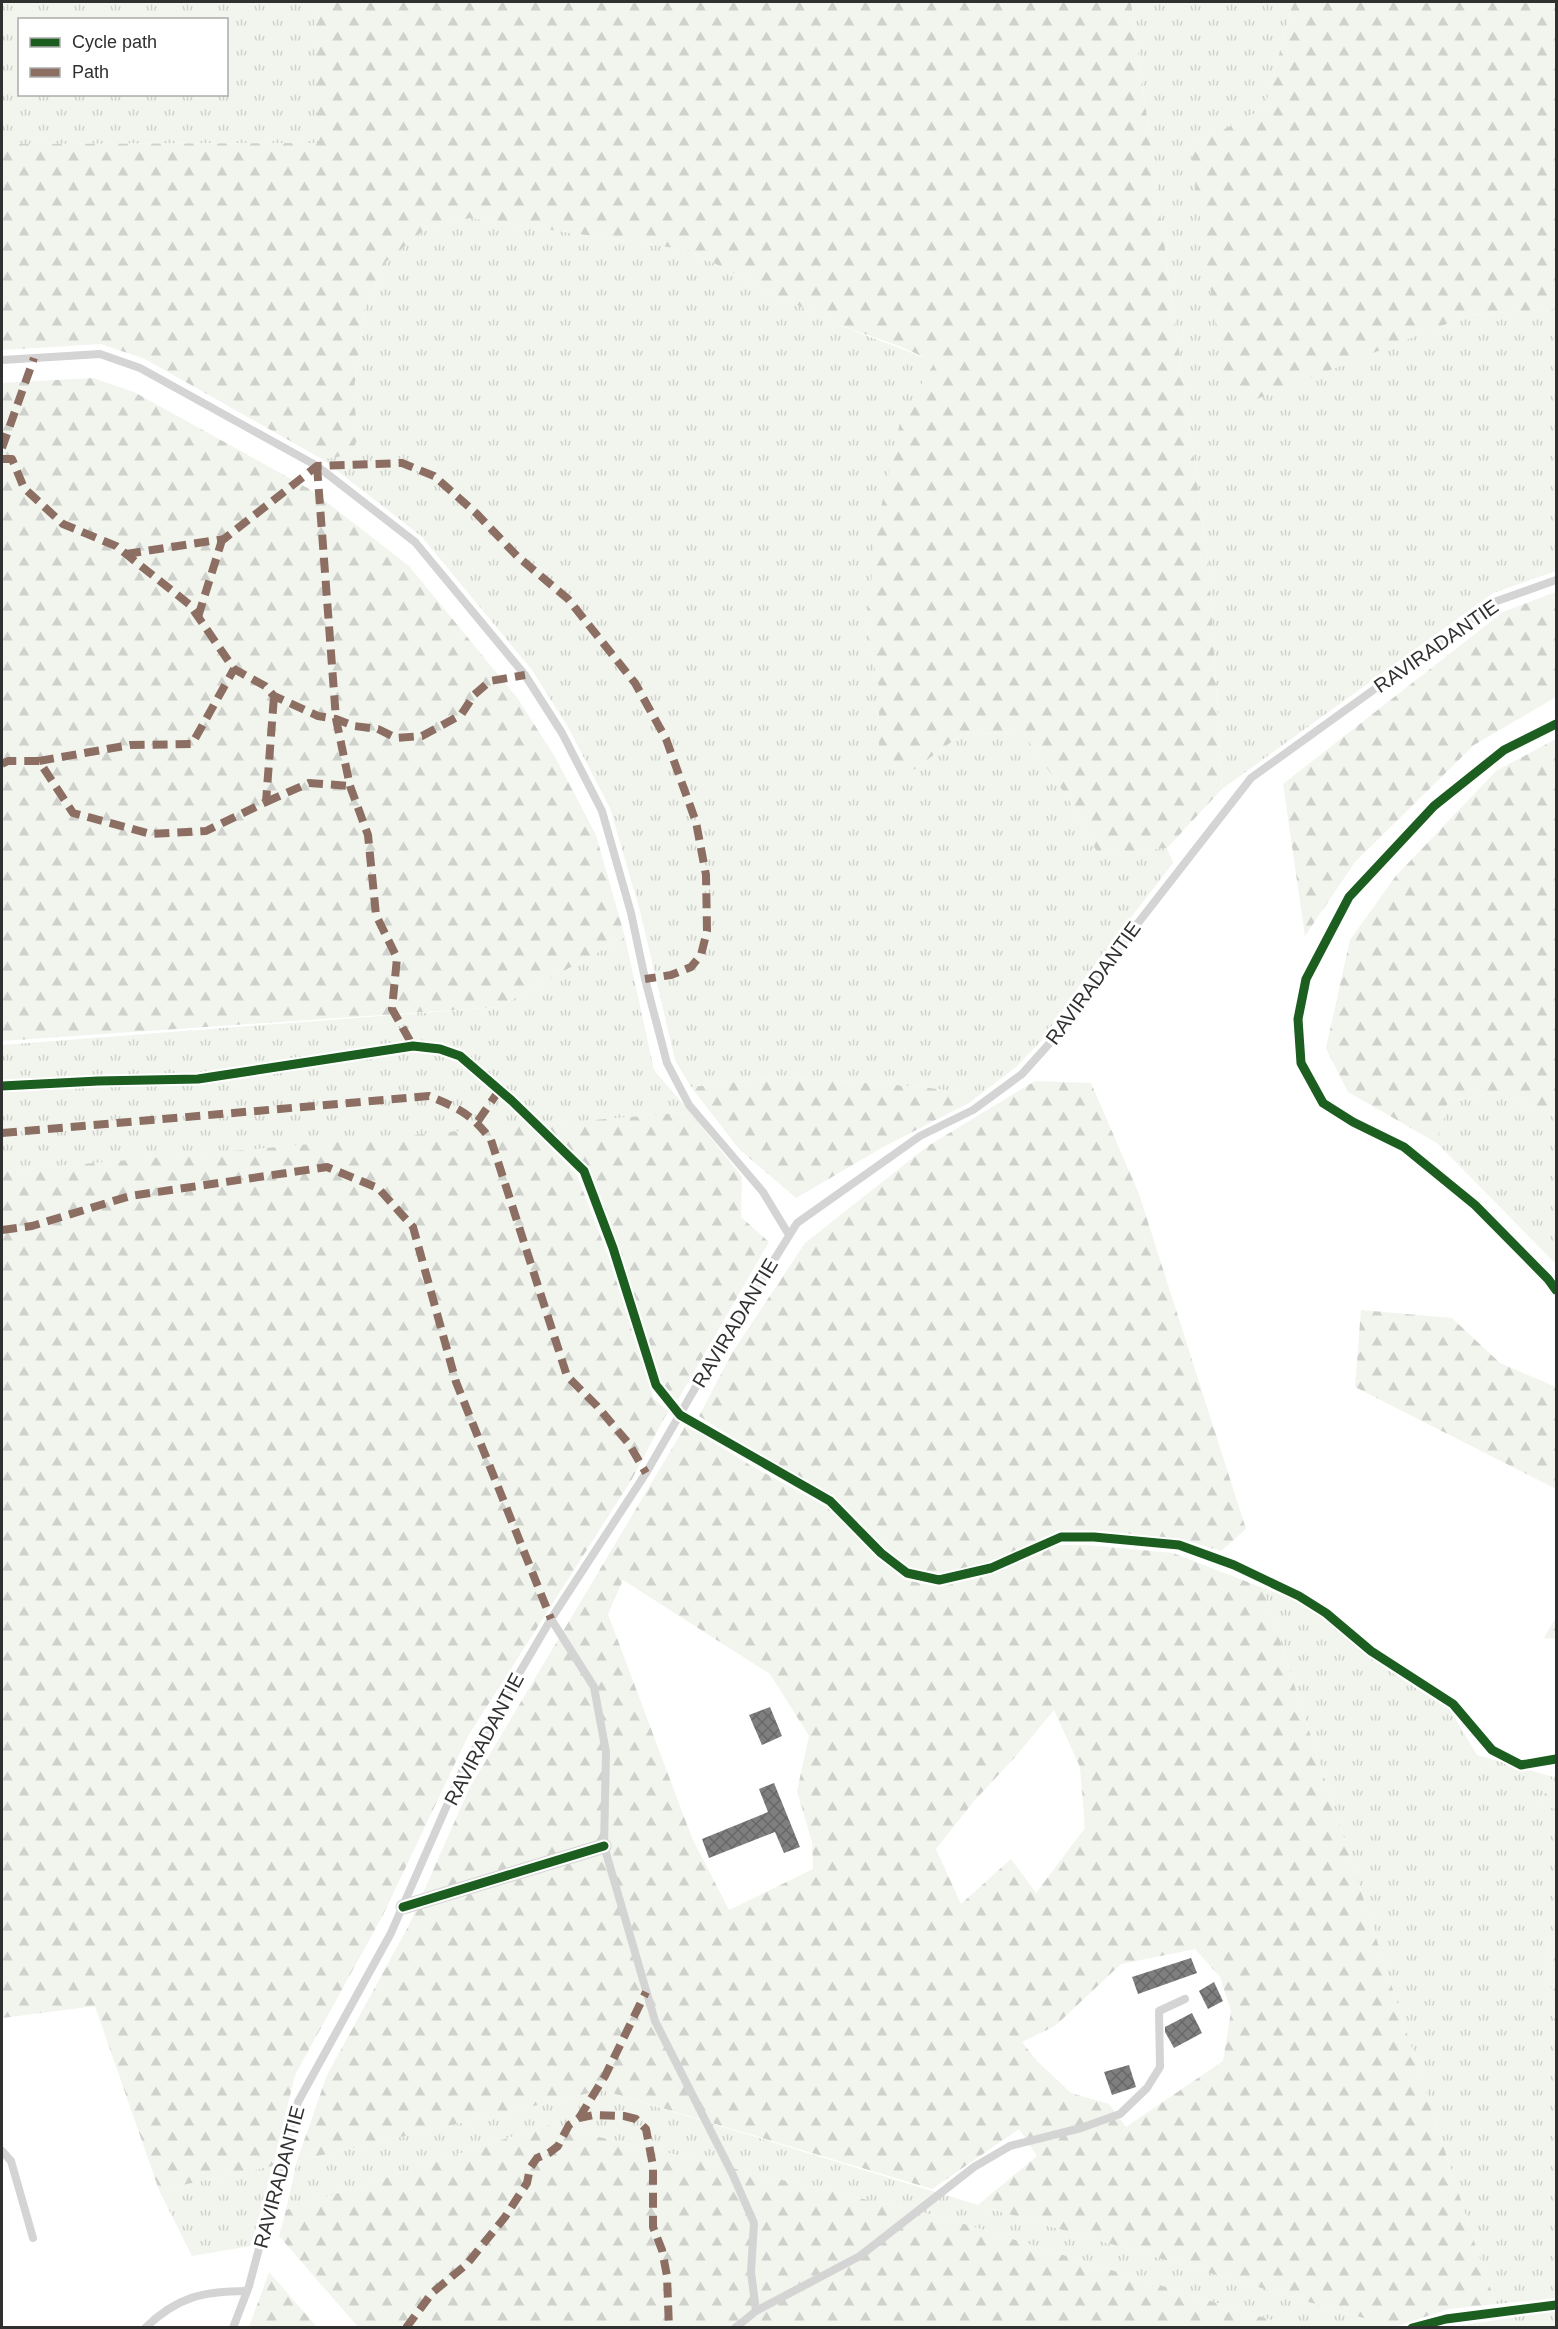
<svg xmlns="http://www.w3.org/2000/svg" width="1558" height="2329" font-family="Helvetica,sans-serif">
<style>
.grass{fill:url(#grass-tufts);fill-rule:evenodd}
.forest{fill:url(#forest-firs);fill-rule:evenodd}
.building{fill:url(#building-cross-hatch)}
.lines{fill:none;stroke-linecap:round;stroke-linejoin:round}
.service{stroke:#d4d4d4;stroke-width:8}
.minor{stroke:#d4d4d4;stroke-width:15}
.quiet{stroke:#8d6e63;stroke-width:8;stroke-dasharray:15 8;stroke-linecap:butt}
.cycleway-casing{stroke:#fff;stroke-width:13}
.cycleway{stroke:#1b5e20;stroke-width:9}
.labels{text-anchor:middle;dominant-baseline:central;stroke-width:6;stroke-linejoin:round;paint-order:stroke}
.street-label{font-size:20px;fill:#303030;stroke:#fff}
</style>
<defs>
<pattern id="grass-tufts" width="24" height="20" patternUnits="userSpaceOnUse" patternTransform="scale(1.5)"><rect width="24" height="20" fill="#f1f5ed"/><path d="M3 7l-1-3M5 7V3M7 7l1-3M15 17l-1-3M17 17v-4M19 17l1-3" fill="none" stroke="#cfd2cc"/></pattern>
<pattern id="forest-firs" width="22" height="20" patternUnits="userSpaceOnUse" patternTransform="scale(1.5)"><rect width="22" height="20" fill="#f1f5ed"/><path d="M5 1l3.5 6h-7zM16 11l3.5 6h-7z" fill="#cfd2cc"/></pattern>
<pattern id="building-cross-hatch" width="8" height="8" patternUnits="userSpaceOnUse" patternTransform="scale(1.5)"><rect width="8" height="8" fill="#7f7f7f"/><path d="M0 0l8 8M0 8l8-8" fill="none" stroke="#686868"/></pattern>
</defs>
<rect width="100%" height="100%" fill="#fff"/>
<g class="grass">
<path d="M2 2H314L319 143 2 144ZM20 20H226V94H20Z"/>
<polygon points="1131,2 1295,2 1291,9 1265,108 1190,147 1247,402 1469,315 1556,309 1556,571 1493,593 1222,789 1209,568"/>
<polygon points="471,218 688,250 831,322 936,362 901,418 867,625 879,688 879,759 915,769 962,734 1023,733 1071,803 1098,854 1167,848 1173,863 1086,976 1043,1039 1016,1067 969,1103 963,1093 923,1087 781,1077 691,1087 675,1060 640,911 610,808 569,729 532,670 421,536 322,459 351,455 359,435 353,397 364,310 386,262 429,226"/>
<polygon points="625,937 654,1070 690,1112 2,1171 2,1045 499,1007"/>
<polygon points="1497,1092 1556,1117 1556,1264 1437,1143 1448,1102"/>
<polygon points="1263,1588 1291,1598 1320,1616 1382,1666 1450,1710 1477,1755 1553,1777 1541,1802 1556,1810 1556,1938 1548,1940 1556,2055 1556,2298 1496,2304 1477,2250"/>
<polygon points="602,2090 978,2205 1394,2327 1294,2327 945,2218 548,2125 286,2210 297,2161"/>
<polygon points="273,2166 251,2246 192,2256 159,2190"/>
<polygon points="1556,2311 1556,2327 1450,2328 1450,2327"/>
</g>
<g class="forest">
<polygon points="314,2 1131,2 1209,568 1222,789 1167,848 1098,854 1071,803 1023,733 962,734 915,769 898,774 879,759 879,688 867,625 876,530 901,418 935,362 899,346 831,322 688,250 471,218 429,226 386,262 364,310 353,397 359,435 351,455 322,459 145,359 101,344 2,350 2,144 318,143"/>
<polygon points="1295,2 1556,2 1556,309 1469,315 1247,403 1225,390 1190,147 1265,108 1291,9"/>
<polygon points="93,378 134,392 311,490 409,566 518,699 555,757 596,835 625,937 499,1007 2,1041 2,383"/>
<polygon points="1556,592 1556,697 1474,745 1355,862 1305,936 1283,784 1503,612"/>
<polygon points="1556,739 1556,1117 1497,1092 1448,1102 1437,1143 1348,1092 1326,1048 1350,940 1395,877 1496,771"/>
<polygon points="781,1077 923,1087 964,1093 969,1103 885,1146 796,1198 740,1150 691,1087"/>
<polygon points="1035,1081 1091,1083 1139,1194 1246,1529 1221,1551 1181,1539 1096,1531 1063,1531 993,1562 941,1574 909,1567 882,1547 832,1495 761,1455 699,1416 732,1353 805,1243 928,1146"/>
<polygon points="690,1112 742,1177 741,1217 769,1242 676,1403 658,1379 615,1242 586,1165 545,1124"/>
<polygon points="530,1125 577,1175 609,1258 654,1399 668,1411 632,1479 468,1736 383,1915 295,2075 273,2166 159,2190 95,2006 2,2018 2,1171"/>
<polygon points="1361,1310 1452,1318 1500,1363 1556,1387 1556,1489 1355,1387"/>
<path d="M686 1425 750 1465 827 1507 856 1533 876 1557 905 1580 940 1587 985 1576 1054 1545H1087L1173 1553 1263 1588 1477 2250 1496 2304 1449 2309 1394 2327 978 2205 1037 2156 1019 2129 932 2189 602 2090 297 2161 327 2075 408 1927 469 1789ZM623 1580 770 1674 809 1736 797 1791 812 1842 813 1869 729 1910 692 1838 608 1614ZM1054 1710 1080 1767 1085 1828 1036 1893 1011 1859 961 1904 936 1849 974 1801 1016 1756ZM1195 1949 1220 1977 1231 2011 1223 2061 1126 2127 1109 2104 1071 2093 1037 2061 1022 2042 1055 2026 1121 1964Z"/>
<polygon points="1556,1617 1556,1639 1544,1638"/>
<polygon points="1556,1774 1556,1810 1541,1802 1553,1777"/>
<polygon points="1556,1938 1556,2055 1548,1940"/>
<polygon points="548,2125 945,2218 1294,2327 358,2327 279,2236 286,2210"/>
<polygon points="269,2272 317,2327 249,2327"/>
</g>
<g class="building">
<polygon points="770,1707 782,1736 762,1745 749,1715"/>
<polygon points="774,1783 800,1847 784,1853 775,1832 709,1858 702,1839 768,1812 759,1789"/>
<polygon points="1191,1958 1197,1973 1138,1994 1132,1977"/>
<polygon points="1214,1982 1223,2001 1208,2009 1199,1991"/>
<polygon points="1192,2013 1202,2033 1174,2048 1165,2032 1165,2027"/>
<polygon points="1129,2065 1136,2087 1112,2095 1104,2072"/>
</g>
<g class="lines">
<g class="service">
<polyline points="2,360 100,354 140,368 317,466 415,542 525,675 562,733 602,811 631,913 645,979 667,1063 689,1105 763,1192 789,1235"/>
<polyline points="551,1619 594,1687 606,1752 604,1846 655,2021 732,2173 754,2223 751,2272 756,2311"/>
<polyline points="2,2151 11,2161 33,2238"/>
<path d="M145 2328C177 2297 203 2291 247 2291"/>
<polyline points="233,2328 249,2286 298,2102 391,1933 462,1771 551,1619 646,1473 705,1371 797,1223 920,1136 973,1110 1022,1074 1049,1044 1117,950 1251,778 1497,601 1556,580"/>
<polyline points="735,2328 756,2311 860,2256 974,2167 1010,2146 1081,2128 1120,2114 1147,2088 1160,2067 1159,2011 1185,1999"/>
</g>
<polyline class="minor" points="403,1907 604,1846"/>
<g class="quiet">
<polyline points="2,448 34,358"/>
<polyline points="2,459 12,459 24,488 63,524 116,546 190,605 234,669 265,686 274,696 318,716 336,719 354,726 378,729 396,738 422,736 461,715 474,695 490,681 525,675"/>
<polyline points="317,466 336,719 350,786 368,835 376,915 397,958 392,1009 413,1046"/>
<polyline points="126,554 224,539 317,466 402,463 434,476 477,514 517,556 568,599 635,683 666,739 696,822 706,875 707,931 701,955 691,967 671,975 645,979"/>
<polyline points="198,617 222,540"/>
<polyline points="39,761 130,745 192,744 234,669"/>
<polyline points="2,764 8,761 39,761 73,813 151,834 206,831 266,802 274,696"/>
<polyline points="266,802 309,783 350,786"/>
<polyline points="478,1121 500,1089"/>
<path d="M2 1133 429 1096C458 1108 472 1114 491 1140L567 1376 597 1406 629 1444 646 1473"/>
<polyline points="2,1230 32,1226 130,1196 327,1167 378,1188 413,1227 456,1382 551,1619"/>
<polyline points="579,2118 605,2076 646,1992"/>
<polyline points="406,2328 432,2293 467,2264 505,2217 527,2183 530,2168 537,2158 549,2153 558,2146 569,2125 579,2118 594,2115 624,2116 636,2119 646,2129 653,2166 653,2227 662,2250 667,2276 669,2328"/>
</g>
<g class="cycleway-casing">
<g id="cycleway">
<polyline points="1556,724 1504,750 1434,806 1349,897 1306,979 1298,1019 1301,1063 1323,1103 1353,1122 1404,1147 1475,1205 1548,1279 1556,1290"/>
<polyline points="2,1086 98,1081 198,1079 413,1046 440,1049 460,1056 511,1100 584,1171 613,1248 656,1385 680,1415 830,1501 881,1553 907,1573 939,1580 991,1568 1061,1537 1094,1537 1179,1545 1234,1565 1299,1596 1326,1613 1371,1651 1453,1704 1492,1750 1521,1765 1556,1759"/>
<polyline points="403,1907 604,1846"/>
<polyline points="1412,2328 1446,2319 1556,2305"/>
</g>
</g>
<use href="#cycleway" class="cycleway"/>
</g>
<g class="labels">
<g class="street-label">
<text transform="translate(1436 646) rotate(-35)">RAVIRADANTIE</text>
<text transform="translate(1093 983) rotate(-54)">RAVIRADANTIE</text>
<text transform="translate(735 1323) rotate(-59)">RAVIRADANTIE</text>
<text transform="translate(484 1739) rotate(-62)">RAVIRADANTIE</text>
<text transform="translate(279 2177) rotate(-75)">RAVIRADANTIE</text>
</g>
</g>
<rect width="1558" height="2329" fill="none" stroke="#303030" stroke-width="6"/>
<rect x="18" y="18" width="210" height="78" fill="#ffffff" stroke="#acacac" stroke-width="1.5"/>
<rect x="30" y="38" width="30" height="9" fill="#1b5e20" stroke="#acacac" stroke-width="1.5"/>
<text x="72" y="48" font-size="18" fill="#303030">Cycle path</text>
<rect x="30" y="68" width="30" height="9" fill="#8d6e63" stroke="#acacac" stroke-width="1.5"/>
<text x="72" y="78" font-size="18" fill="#303030">Path</text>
</svg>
